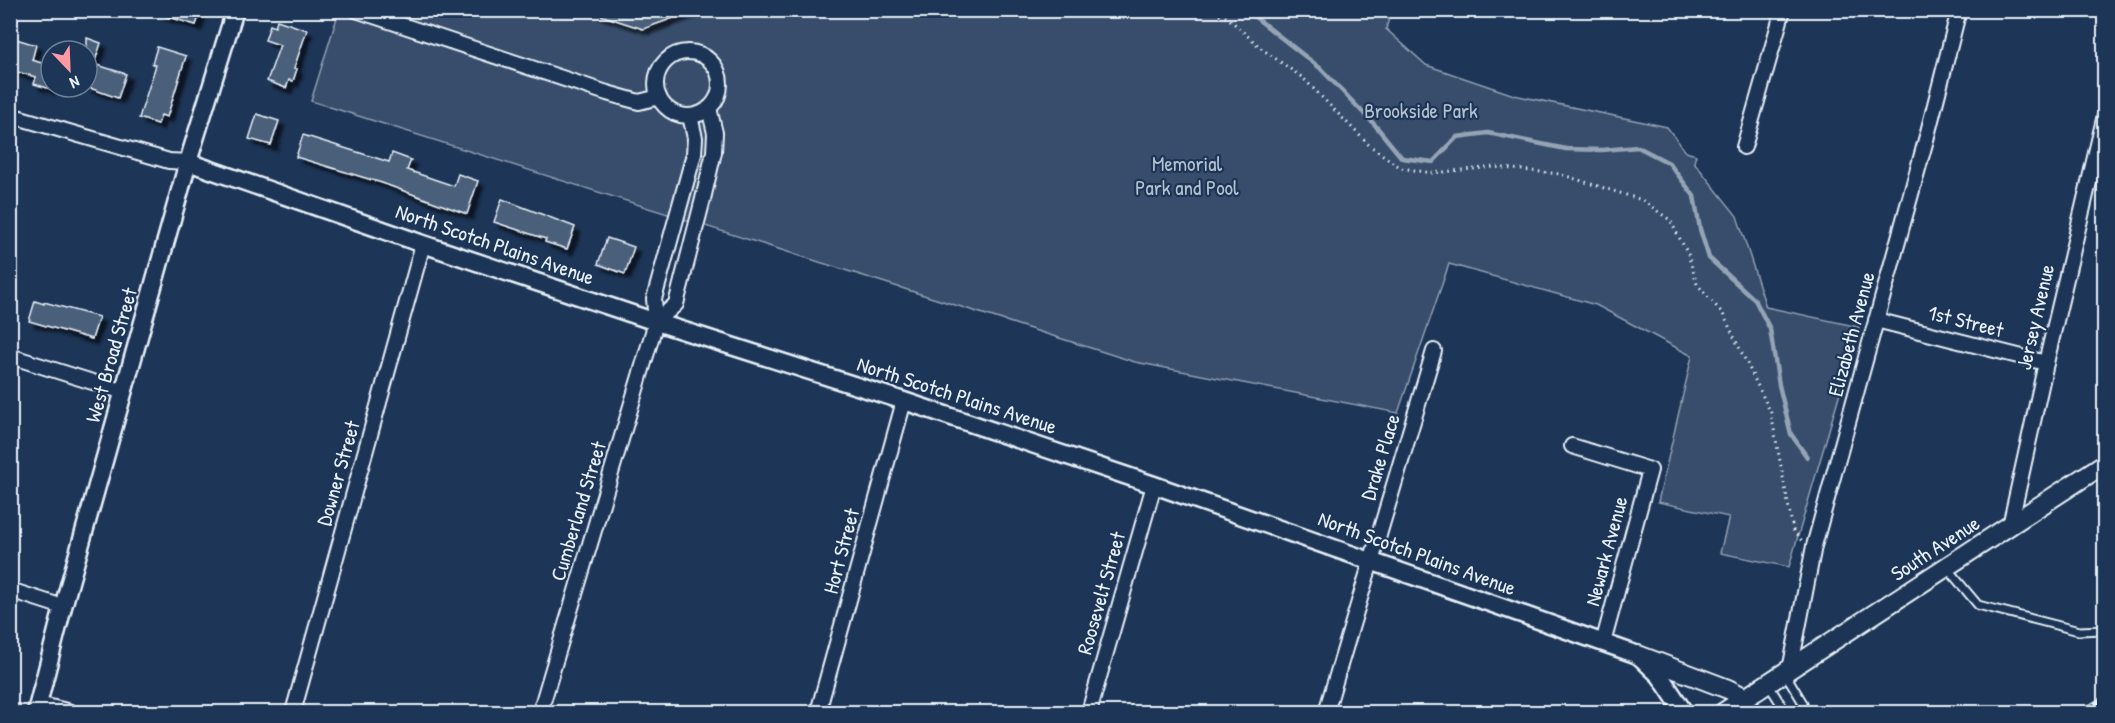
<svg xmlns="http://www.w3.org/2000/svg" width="2115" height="723" font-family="'Patrick Hand',sans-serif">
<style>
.green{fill:#374d6c;stroke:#909fb2;stroke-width:1.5}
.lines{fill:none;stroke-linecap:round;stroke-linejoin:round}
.stream{stroke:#95a4b5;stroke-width:4.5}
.building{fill:#495e7a;stroke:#e8f1f8;stroke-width:1.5;filter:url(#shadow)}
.service-casing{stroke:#e8f1f8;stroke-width:11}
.minor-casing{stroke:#e8f1f8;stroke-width:18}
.tertiary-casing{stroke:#e8f1f8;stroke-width:21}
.secondary-casing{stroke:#e8f1f8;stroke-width:22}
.path{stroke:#e8f1f8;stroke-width:3;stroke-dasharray:1.5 4.5;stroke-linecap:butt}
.service{stroke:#1d3557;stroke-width:7}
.minor{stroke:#1d3557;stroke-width:14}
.tertiary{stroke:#1d3557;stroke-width:16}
.secondary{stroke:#1d3557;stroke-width:18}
.rail-casing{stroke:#e8f1f8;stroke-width:7}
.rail{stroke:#1d3557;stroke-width:4.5;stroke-dasharray:14;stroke-linecap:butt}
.labels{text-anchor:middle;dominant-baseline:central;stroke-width:4.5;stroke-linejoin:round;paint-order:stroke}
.park-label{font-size:21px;fill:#b3c0ce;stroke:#1d3557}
.street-label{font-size:21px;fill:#e8f1f8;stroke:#1d3557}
</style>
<defs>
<filter id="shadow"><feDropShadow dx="5.5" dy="5.5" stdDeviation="1.5" flood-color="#0009"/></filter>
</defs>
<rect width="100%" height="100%" fill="#1d3557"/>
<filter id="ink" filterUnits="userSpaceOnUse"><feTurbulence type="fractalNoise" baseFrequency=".0167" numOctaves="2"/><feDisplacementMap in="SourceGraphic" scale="12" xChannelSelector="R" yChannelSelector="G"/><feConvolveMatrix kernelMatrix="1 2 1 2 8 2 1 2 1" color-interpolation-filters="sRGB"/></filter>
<g filter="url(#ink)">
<polygon class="green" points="339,11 1391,11 1386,29 1426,65 1514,95 1667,127 1686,152 1696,155 1694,162 1737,216 1766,307 1859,327 1789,567 1720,553 1729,517 1658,502 1692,356 1596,305 1449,264 1398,413 1135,362 311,101"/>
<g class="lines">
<polyline class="stream" points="1246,10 1320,68 1375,125 1402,158 1433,162 1457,137 1488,133 1566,149 1602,150 1638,147 1669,163 1694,196 1700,229 1709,258 1755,300 1770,329 1779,385 1791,434 1807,457"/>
</g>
<g class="building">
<polygon points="158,10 201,10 196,25 158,14"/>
<polygon points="595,10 690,10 690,12 643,29 594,13"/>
<polygon points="277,20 307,30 294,68 297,69 293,81 289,80 286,88 267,81 280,45 265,40 270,25 275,27"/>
<polygon points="13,38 36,45 32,60 51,66 51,89 34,84 36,77 10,70 10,47"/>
<polygon points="87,38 101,43 94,64 126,74 118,98 87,87"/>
<polygon points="157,47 186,56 167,117 161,115 158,124 139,118 156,65 152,64"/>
<polygon points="257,114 279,121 271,145 249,139"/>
<polygon points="303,135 389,162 392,153 411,160 407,170 454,186 458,174 478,181 467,214 382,183 296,157"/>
<polygon points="502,199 575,227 567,249 545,242 546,239 494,222"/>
<polygon points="607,238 634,247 625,274 598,264"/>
<polygon points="35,301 44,304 44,302 99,317 92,339 29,321"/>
</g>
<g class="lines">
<g class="service-casing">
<g id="service">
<polyline points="1947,568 1978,605 2079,631 2104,630"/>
<polyline points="1785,673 1803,703 1803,706 1792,712"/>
<polyline points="1768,684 1786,712"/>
</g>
</g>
<g class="minor-casing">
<g id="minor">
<polyline points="356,10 607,93 639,102 659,97"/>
<circle cx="688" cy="84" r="32"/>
<polyline points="10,115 169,161 188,162"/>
<polyline points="1744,147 1783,10"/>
<polyline points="1876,320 2046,363"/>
<polyline points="656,322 676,304 703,199 714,152 715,133 709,108"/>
<polyline points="10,356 124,392"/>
<polyline points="1572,446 1650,470 1603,643"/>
<polyline points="2010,526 2046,363 2104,119"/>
<polyline points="10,590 63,607"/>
<polyline points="1790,670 1814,546 1927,136 1959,10"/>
<polyline points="38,704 71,712"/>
<polyline points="293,712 423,244"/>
<polyline points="540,712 656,322 654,299 694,154 695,138 690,116"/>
<polyline points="818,712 904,401"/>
<polyline points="1089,712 1154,485"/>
<polyline points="1326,712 1434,351"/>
</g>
</g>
<g class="tertiary-casing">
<g id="tertiary">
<polyline points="188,162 423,244 656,322 904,401 1154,485 1638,655 1660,676 1684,712"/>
<polyline points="36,712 63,607 188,162 235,10"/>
</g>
</g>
<g class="secondary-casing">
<g id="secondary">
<polyline points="1638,655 1728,689 1746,698"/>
<polyline points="1724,712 2104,464"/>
</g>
</g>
<polyline class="path" points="1208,10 1228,18 1262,49 1303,78 1369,145 1401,168 1432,173 1494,167 1560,174 1642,200 1670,220 1688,254 1697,284 1723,314 1771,413 1793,530 1802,541"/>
<use href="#service" class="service"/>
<use href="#minor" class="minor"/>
<use href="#tertiary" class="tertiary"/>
<use href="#secondary" class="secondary"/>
<g class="rail-casing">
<polyline id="rail" points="2083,712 2104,699"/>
</g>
<use href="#rail" class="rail"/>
</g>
</g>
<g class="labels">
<g class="park-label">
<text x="1421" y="110">Brookside Park</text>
<text x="1187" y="163">Memorial<tspan x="1187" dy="24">Park and Pool</tspan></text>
</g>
<g class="street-label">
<text transform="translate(495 244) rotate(19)">North Scotch Plains Avenue</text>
<text transform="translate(2035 317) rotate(-77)">Jersey Avenue</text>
<text transform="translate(1966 321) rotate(14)">1st Street</text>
<text transform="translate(1851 334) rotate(-75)">Elizabeth Avenue</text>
<text transform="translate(111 355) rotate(-74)">West Broad Street</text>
<text transform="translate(957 395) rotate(18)">North Scotch Plains Avenue</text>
<text transform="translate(1380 457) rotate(-73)">Drake Place</text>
<text transform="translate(338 473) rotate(-74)">Downer Street</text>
<text transform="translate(578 511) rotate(-73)">Cumberland Street</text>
<text transform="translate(1935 548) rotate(-33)">South Avenue</text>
<text transform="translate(841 551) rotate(-75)">Hort Street</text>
<text transform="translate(1606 551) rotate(-75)">Newark Avenue</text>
<text transform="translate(1417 553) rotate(20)">North Scotch Plains Avenue</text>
<text transform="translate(1101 593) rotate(-74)">Roosevelt Street</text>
</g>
</g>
<rect width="2115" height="723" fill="none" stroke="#1d3557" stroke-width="36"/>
<rect x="18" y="18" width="2079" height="687" fill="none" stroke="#e8f1f8" stroke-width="2" filter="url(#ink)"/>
<g transform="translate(69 69) rotate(157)"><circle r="28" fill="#1d3557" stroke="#6e8097" stroke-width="1.5"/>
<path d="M0-4.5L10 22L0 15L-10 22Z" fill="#ff9aa2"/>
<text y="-9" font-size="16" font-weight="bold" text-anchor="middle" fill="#e8f1f8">N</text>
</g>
</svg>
